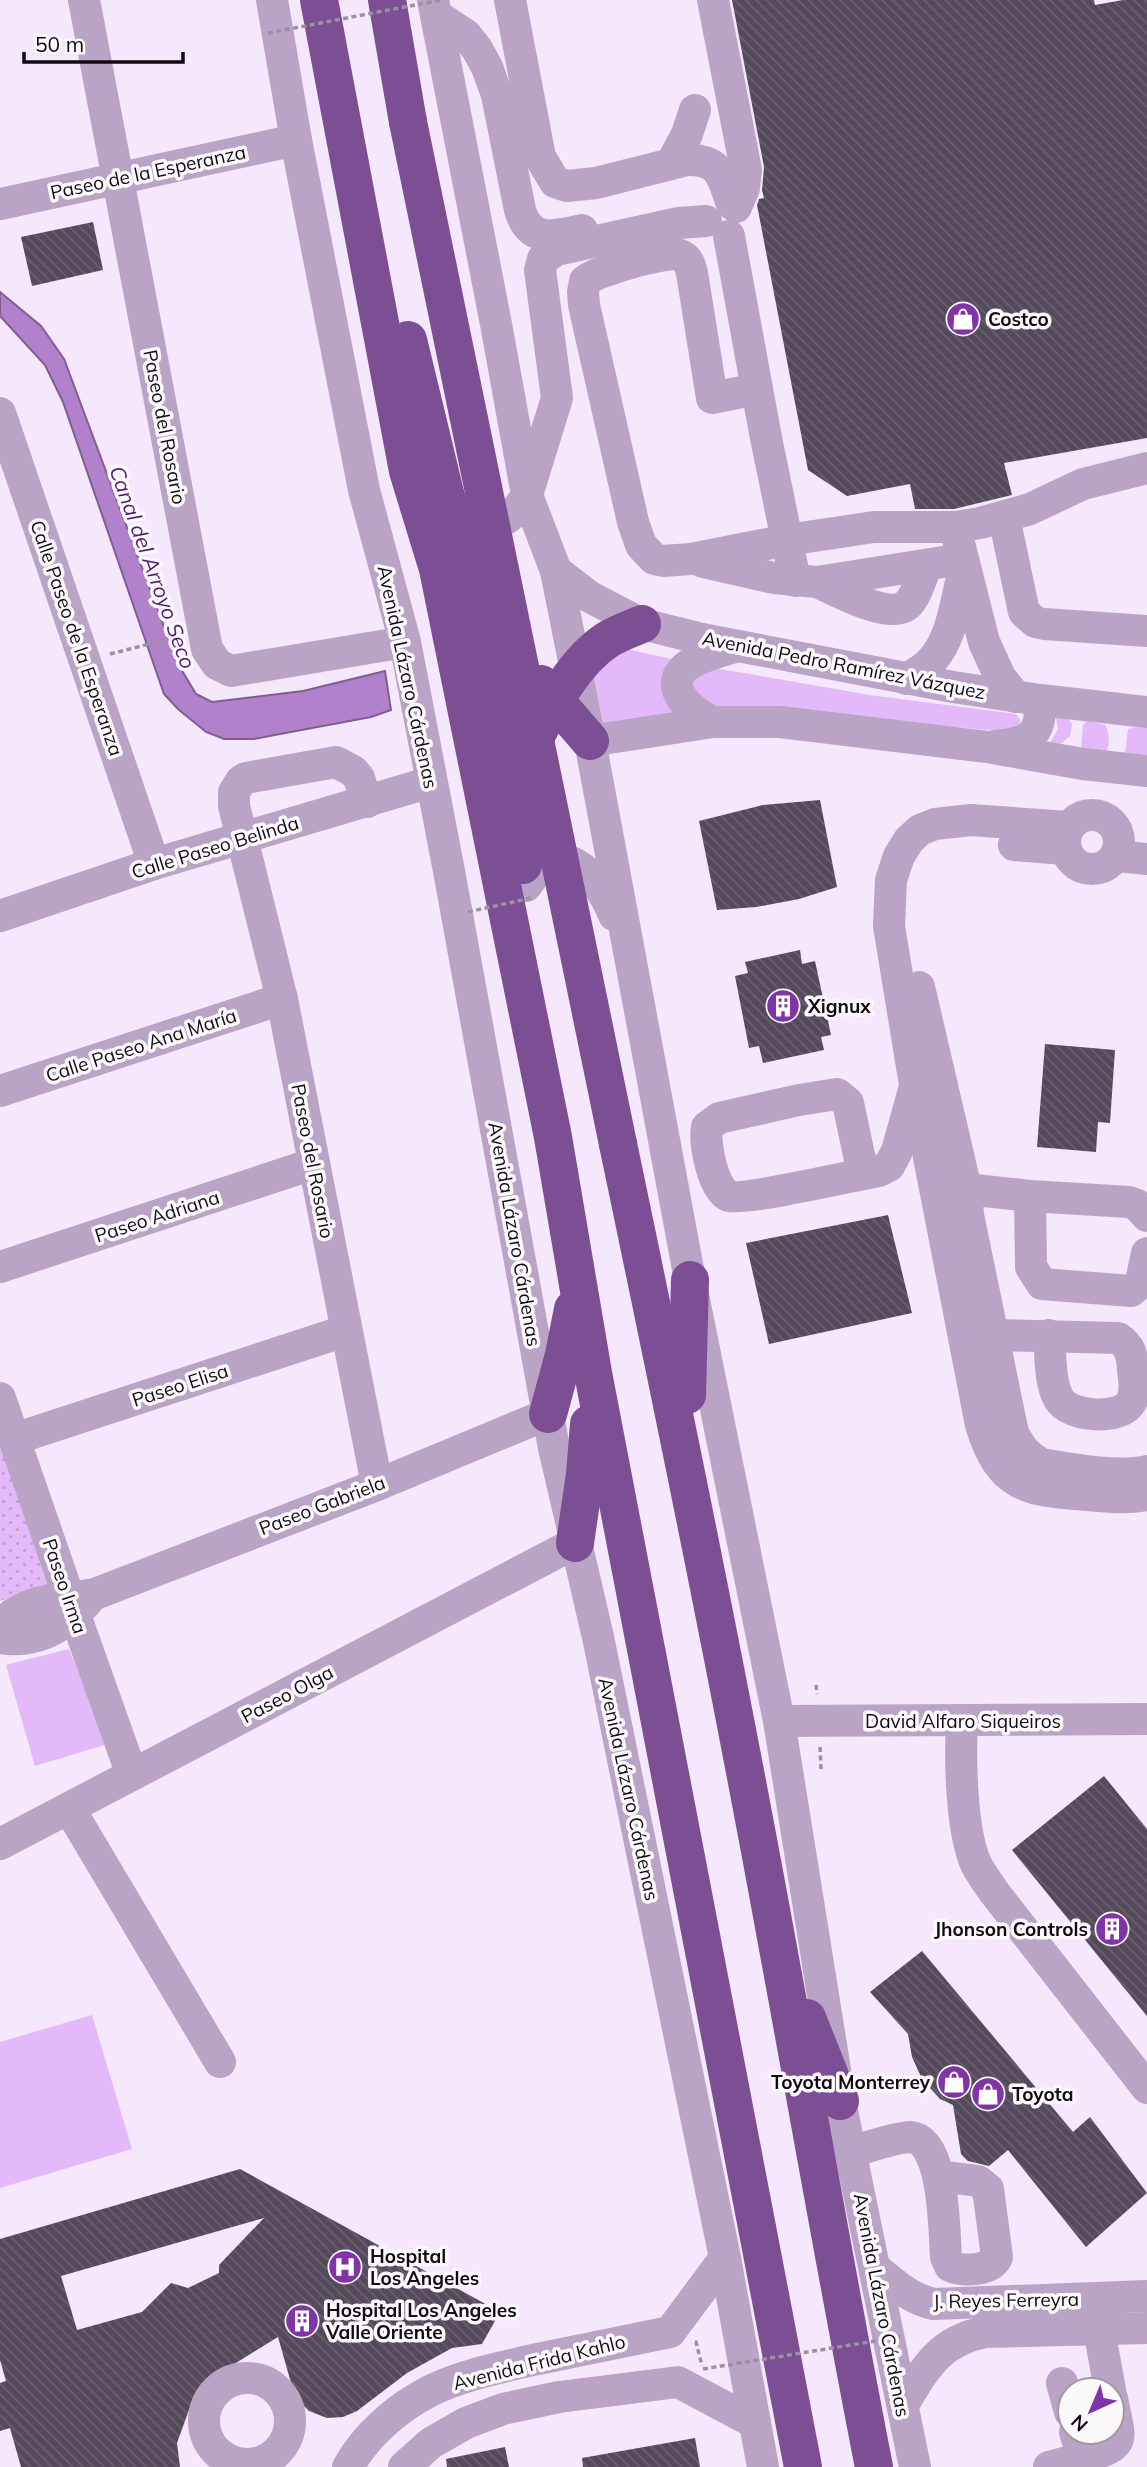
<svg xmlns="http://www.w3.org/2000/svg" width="1147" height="2467" font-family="Mulish,sans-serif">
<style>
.green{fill:#e3b9fa}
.park{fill:url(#park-dots)}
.water{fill:#b181cb;stroke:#805e93;stroke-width:2}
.building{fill:url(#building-back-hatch);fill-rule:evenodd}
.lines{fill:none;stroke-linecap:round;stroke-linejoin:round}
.path{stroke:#9b91a0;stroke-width:3.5;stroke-dasharray:5 3.5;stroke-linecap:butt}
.minor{stroke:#b9a4c6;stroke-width:32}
.highway{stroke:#7c4e94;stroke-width:38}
.path-bridge{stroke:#9b91a0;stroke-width:3.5;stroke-dasharray:5 3.5;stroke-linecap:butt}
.highway-bridge{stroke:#7c4e94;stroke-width:38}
.labels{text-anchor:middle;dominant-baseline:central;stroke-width:7;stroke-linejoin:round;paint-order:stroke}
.street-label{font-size:19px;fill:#0f0b11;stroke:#fcf9fd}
.poi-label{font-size:19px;font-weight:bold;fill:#0f0b11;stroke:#fcf9fd;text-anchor:start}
.water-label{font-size:21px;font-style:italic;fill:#551670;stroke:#fcf9fd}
</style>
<defs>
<pattern id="park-dots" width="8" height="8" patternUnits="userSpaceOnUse" patternTransform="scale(1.75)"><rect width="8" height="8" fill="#e3b9fa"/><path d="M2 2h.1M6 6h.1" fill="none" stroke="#c29ed5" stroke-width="1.8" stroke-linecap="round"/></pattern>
<pattern id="building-back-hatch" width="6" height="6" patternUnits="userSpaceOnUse" patternTransform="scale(1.75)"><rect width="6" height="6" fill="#554a5b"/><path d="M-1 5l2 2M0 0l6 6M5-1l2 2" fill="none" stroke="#69606e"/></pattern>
</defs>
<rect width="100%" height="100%" fill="#f5e7fc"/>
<g class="green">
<polygon points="585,640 709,667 870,695 1016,714 1020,720 1019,728 1014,733 958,727 601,736"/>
<polygon points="1055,713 1065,715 1072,724 1070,736 1061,744 1050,743 1058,729"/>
<path d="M1087 721 1105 725C1110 733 1110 747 1105 754L1081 749 1083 725Z"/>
<polygon points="1136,727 1147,728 1147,761 1128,757 1125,753 1128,729"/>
<polygon points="69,1649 108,1744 35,1766 6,1665"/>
<polygon points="92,2015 132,2149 0,2188 0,2042"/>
</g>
<polygon class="park" points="0,1440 49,1586 33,1588 0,1601"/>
<polygon class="water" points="0,292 41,326 64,359 178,664 196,694 212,702 303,691 385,671 391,710 371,717 280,734 254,739 224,739 206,732 178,709 164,694 63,402 45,365 0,316"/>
<g class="building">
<polygon points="732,0 1094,0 1095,5 1123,0 1147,0 1147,438 1004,463 1012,495 954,509 915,509 910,484 847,496 808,470 757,205 759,199 764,198 762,190 764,167"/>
<polygon points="93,222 103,270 32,286 21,237"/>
<polygon points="820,800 837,887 799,899 756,907 717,910 699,821 763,805"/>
<polygon points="800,950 802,964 815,961 831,1035 821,1037 824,1050 763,1063 759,1046 749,1048 735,976 748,973 745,962"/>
<polygon points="1045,1044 1115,1050 1110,1123 1098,1122 1096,1152 1037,1147"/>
<polygon points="888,1215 912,1313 769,1344 746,1243"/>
<polygon points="1104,1776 1147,1829 1147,2016 1012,1850"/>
<polygon points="922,1951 1073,2132 1090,2117 1147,2193 1086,2247 1008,2150 989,2166 968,2161 961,2154 953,2105 940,2099 922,2079 912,2057 908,2034 870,1992"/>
<path d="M240 2169 500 2312 482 2344 452 2348 407 2373 357 2411 343 2417 327 2418 309 2411 295 2397 278 2337 223 2371 190 2407 177 2443 180 2467H21L10 2428 0 2431V2383L6 2381 0 2360V2239ZM264 2218 219 2265V2273L188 2288 171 2283 142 2312 77 2330 61 2276Z"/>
<polygon points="695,2438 700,2467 583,2467 582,2458"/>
<polygon points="505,2447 509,2467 447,2467 446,2459"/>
</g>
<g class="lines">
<g class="path">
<polyline points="110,654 177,637"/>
<polyline points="816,1685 817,1694"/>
<polyline points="820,1747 821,1769"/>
<polyline points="695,2342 696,2342 702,2366"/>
</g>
<g class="minor">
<polyline points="84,0 207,649 217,664 231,671 405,642"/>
<polyline points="272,0 296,140 364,490 405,642 449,871 554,1448 598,1637 725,2258 763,2467"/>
<polyline points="433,0 496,324 527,495 556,571 590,741 690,1280 779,1721 840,2101 915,2467"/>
<path d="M510 0 540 157 555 182 567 186 596 183 687 160C721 159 722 177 732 204"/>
<polyline points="713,0 746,170 744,188 736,207"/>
<path d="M436 15 466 35 477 49 487 67 497 95 520 210C530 244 555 236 582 230"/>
<polyline points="671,164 687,134 695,110"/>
<polyline points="0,204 296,140"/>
<polyline points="729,236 766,438 787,540 874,527 956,527 980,523 1030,509 1083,484 1147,468"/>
<path d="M757 389 712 398 692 273C690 265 688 258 680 255 668 250 593 272 585 281L583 292 584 305 633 522 641 545 654 559 663 561 691 559 787 540 795 581"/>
<polyline points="0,413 154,864"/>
<polyline points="1004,517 1024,612 1035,622 1044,624 1147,631"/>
<path d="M471 518C495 535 515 515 527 495L557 398 540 270 543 259 556 250 679 223 706 221"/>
<polyline points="958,539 984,642 1000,677 1016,697"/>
<polyline points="703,562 774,578 817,582 962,559"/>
<polyline points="556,571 590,597 642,624 702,639 953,687 1040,700 1147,712"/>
<path d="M817 582C836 590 889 620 907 605 917 596 921 577 927 565"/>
<path d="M907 679C916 673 926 668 933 659 953 637 956 598 964 570"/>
<path d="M713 722C689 711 657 683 693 662 706 655 721 651 735 647"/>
<polyline points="590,741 713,722 780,722 987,747 1083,764 1147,771"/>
<path d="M995 746C1028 743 1042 737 1040 700"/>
<polyline points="367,802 359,778 353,771 336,762 246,778 241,781 234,792 234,806 282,999 377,1485"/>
<circle cx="1092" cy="842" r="27"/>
<path d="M1068 827 971 820 935 824 920 830 909 840 899 856 891 880 889 926 915 1085 981 1425C1000 1488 1028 1491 1088 1495 1108 1497 1127 1499 1147 1495"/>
<polyline points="1014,845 1065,849"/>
<polyline points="1116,856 1147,859"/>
<path d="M526 886C561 832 597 874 614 915"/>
<polyline points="0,916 154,864 431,782"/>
<path d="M919 987 966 1189 968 1215 1013 1433C1020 1447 1027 1456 1041 1464 1071 1469 1117 1478 1147 1471"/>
<polyline points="0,1091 282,999"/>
<path d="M863 1174 848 1103 837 1094 799 1100 719 1118 707 1127C704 1143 713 1190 729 1196 743 1201 856 1175 879 1171L889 1166 897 1151 914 1090"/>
<polyline points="966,1189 1030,1196 1129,1202 1137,1205 1147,1216"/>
<polyline points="1030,1196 1031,1267 1042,1284 1131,1291 1141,1282 1147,1253"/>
<polyline points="0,1267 313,1164"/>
<path d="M993 1335 1118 1338C1131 1347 1132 1354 1133 1370 1134 1380 1137 1392 1131 1402 1121 1421 1069 1417 1059 1399 1049 1382 1051 1354 1049 1335"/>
<polyline points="0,1398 75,1615 132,1775"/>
<polyline points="14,1439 345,1331"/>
<polyline points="0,1626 14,1613 26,1607 41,1602 95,1594 377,1485 548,1414"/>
<path d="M0 1638C36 1644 63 1628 87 1602"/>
<polyline points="779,1721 1147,1719"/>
<path d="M962 1722C960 1759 961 1830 976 1864 981 1874 988 1883 994 1892L1147 2088"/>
<polyline points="69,1808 220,2062"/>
<polyline points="0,1844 575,1543"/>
<path d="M851 2152C864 2148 898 2137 910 2137 945 2139 944 2231 946 2257L950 2266C963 2272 991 2271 997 2257L988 2189 978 2181 939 2176"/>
<path d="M876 2269C895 2284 910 2299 934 2304L1147 2296"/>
<polyline points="1099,2329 1110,2390"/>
<circle cx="247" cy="2421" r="43"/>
<polyline points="1062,2383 1070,2412"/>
<path d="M903 2405C925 2368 939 2341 985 2332L1147 2328"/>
<path d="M1083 2458C1129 2444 1120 2442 1112 2398"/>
<path d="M348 2467C366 2435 397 2408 430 2391 460 2376 495 2369 528 2361 575 2351 623 2342 670 2332L725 2258"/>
<polyline points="404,2467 431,2443 466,2423 503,2409 559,2397 678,2382 755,2423"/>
<polyline points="1049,2467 1083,2458 1075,2432"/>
</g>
<g class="highway">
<polyline points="319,0 408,471 438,569 553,1137 593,1373 803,2467"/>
<polyline points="387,0 408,122"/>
<polyline points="408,340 445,493 482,614 523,865"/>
<polyline points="541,684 590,741"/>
<path d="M523 761C545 720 567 667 607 640 618 633 630 629 642 624"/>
<path d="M618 1144C674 1412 729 1679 778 1948 810 2121 840 2294 874 2467"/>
<polyline points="687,1395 690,1280"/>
<polyline points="548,1414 564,1355 573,1309"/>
<polyline points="575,1543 585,1474 589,1424"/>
<polyline points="807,2018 840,2101"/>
</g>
<g class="path-bridge">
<polyline points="268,33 441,0"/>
<polyline points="468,912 531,898"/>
<polyline points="703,2369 900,2337"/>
</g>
<polyline class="highway-bridge" points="408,122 618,1144"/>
</g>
<defs>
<g id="shop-disc" transform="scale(1.75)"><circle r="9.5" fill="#8134a5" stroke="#fcf9fd"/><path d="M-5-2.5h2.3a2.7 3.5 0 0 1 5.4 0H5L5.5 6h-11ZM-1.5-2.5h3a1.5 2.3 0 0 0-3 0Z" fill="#fff"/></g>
<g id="building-disc" transform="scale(1.75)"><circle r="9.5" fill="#8134a5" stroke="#fcf9fd"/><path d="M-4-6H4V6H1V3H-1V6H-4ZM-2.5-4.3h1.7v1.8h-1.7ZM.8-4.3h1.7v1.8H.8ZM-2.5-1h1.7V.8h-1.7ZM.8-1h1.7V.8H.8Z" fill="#fff"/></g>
<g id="hospital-disc" transform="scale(1.75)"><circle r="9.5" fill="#8134a5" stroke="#fcf9fd"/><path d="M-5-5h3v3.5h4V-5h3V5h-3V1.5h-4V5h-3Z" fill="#fff"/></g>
</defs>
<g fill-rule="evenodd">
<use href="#shop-disc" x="963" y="319"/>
<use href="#building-disc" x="783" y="1006"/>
<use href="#building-disc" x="1112" y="1929"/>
<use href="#shop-disc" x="954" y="2082"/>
<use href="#shop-disc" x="988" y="2094"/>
<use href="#hospital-disc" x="345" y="2267"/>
<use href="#building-disc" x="302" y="2321"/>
</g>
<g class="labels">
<g class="street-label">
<text transform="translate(148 172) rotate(-12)">Paseo de la Esperanza</text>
<text transform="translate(165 427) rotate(79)">Paseo del Rosario</text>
<text transform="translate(77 638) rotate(71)">Calle Paseo de la Esperanza</text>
<text transform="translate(844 665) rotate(11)">Avenida Pedro Ramírez Vázquez</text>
<text transform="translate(408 677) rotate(78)">Avenida Lázaro Cárdenas</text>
<text transform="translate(215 847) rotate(-17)">Calle Paseo Belinda</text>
<text transform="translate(141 1045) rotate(-18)">Calle Paseo Ana María</text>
<text transform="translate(313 1161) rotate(79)">Paseo del Rosario</text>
<text transform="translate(157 1216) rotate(-18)">Paseo Adriana</text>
<text transform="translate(515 1234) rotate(80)">Avenida Lázaro Cárdenas</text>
<text transform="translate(180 1385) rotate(-18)">Paseo Elisa</text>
<text transform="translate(322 1505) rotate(-21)">Paseo Gabriela</text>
<text transform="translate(65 1586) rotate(71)">Paseo Irma</text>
<text transform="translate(287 1694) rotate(-28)">Paseo Olga</text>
<text x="963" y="1721">David Alfaro Siqueiros</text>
<text transform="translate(629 1789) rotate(78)">Avenida Lázaro Cárdenas</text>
<text transform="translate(1006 2300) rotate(-1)">J. Reyes Ferreyra</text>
<text transform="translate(882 2305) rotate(79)">Avenida Lázaro Cárdenas</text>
<text transform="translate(539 2362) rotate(-14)">Avenida Frida Kahlo</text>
</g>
<g class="poi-label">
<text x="988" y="319">Costco</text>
<text x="808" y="1006">Xignux</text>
<text x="1088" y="1929" text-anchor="end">Jhonson Controls</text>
<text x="930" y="2082" text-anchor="end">Toyota Monterrey</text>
<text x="1012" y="2094">Toyota</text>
<text x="370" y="2256">Hospital<tspan x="370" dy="22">Los Angeles</tspan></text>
<text x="326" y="2310">Hospital Los Angeles<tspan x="326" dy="22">Valle Oriente</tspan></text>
</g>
<g class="water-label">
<text transform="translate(153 567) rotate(70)">Canal del Arroyo Seco</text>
</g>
</g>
<g transform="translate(1091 2411) rotate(224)"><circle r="33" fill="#fcf9fd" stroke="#9d9a9f" stroke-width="2"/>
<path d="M0-5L12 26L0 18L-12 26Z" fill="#8134a5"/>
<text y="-10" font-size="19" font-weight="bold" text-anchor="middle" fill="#0f0b11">N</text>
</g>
<path d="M24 52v10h159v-10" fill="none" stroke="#0f0b11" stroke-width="3.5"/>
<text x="35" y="52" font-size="21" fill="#0f0b11" stroke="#fcf9fd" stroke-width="5" paint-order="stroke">50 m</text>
</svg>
